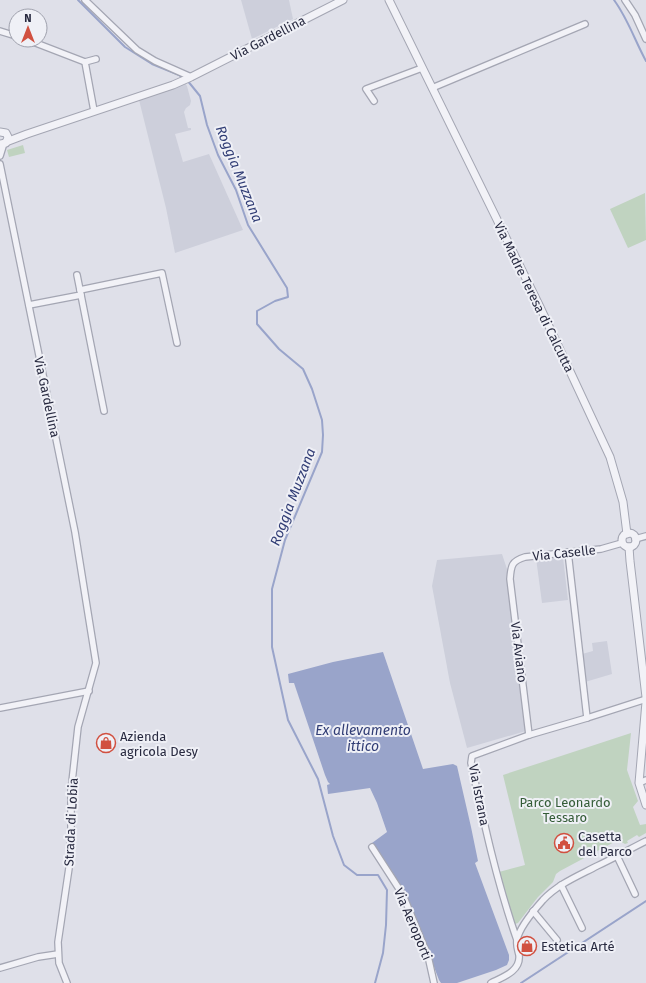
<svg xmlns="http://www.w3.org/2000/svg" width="646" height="983" font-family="'Fira Sans',sans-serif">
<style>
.built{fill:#cdcfdb}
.green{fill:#c0d3c0}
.water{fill:#99a4ca}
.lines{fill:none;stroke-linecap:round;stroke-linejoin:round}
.stream{stroke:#99a4ca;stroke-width:2}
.minor-casing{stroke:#a4a6b3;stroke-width:8}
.tertiary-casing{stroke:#a4a6b3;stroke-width:9}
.minor{stroke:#f2f2f7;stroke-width:5.5}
.tertiary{stroke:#f2f2f7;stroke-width:7}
.labels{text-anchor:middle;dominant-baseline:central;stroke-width:4;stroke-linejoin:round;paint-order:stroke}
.street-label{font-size:13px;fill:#282a40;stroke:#eff0f6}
.poi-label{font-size:13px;fill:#282a40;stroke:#eff0f6;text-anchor:start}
.park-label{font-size:13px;fill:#345c37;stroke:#eff0f6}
.water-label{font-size:14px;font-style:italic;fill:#313d75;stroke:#eff0f6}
</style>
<rect width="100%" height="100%" fill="#dfe0e9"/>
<g class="built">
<polygon points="241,0 289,0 293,19 252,39"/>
<polygon points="185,83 187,86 191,101 190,105 186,108 184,112 188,128 191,128 191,130 175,134 183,162 209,154 243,230 175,253 166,208 139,100"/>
<polygon points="502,554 507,569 526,731 467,748 450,683 432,586 437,560"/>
<polygon points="561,555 563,557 568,600 542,603 536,558"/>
<polygon points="607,641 612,674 585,682 582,654 593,651 592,643"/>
</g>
<g class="green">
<polygon points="23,145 25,153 9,157 7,150"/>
<polygon points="645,193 646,240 628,248 610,209"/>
<polygon points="631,733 627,770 638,801 633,807 640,825 646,824 646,833 639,837 637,835 627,841 628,843 625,844 618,840 560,871 556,874 553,882 538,897 518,923 515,924 514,923 499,872 525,865 503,775"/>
</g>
<polygon class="water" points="383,652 423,769 453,764 457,766 471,827 478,861 475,863 509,955 509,960 507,965 496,970 457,983 441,983 439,980 410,904 393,873 372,843 387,832 377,803 370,788 328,794 327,785 330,784 328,782 325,775 294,683 289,683 288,674 333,662"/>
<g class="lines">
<g class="stream">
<polyline points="78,0 125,47 152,64 179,75 183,78"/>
<path d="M614 0C628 19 635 41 646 61"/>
<polyline points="187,80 200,96 207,125 218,155 236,190 248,225 287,288 288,297 275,301 257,311 257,324 279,349 303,369 312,389 322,420 323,435 322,452 285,540 272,589 272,647 288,720 318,779 333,836 344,865 357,875 378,875 387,890 386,925 383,953 375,983"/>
<polyline points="521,983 646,901"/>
</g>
<g class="minor-casing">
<g id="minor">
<polyline points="85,0 137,50 155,61 191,77"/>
<polyline points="625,0 635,15 646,39"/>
<polyline points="0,31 16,36"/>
<polyline points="28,40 85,62"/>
<polyline points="432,88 585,24"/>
<polyline points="374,101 366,89 422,68"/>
<polyline points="94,111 85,62 96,59"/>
<polyline points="0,156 4,143"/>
<polyline points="0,164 75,532 96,663 78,727 71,791 71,832 69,868 58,942 59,963 67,983"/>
<polyline points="80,290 162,273 177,343"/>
<polyline points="81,295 104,411"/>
<polyline points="29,305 81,295 77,275"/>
<polyline points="635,539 646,536"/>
<polyline points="568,552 587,718"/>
<polyline points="0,708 89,691"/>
<path d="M529 735 510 579C511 565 512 561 525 557L601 549 622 543"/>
<polyline points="639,783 646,780"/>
<polyline points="372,847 403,895 428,956 434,983"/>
<polyline points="617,856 635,894"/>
<polyline points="561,885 582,928"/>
<polyline points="533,911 557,940"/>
<path d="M517 940C497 883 484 823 471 763L472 756 529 735 587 718 646 699"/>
<polyline points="0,968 38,957 58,954"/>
<path d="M491 983C503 977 521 971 519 955 518 950 516 946 517 940 519 928 535 909 543 900 558 884 578 876 597 866 614 858 630 849 646 841"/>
</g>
</g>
<g class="tertiary-casing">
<g id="tertiary">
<polyline points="389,0 540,307 610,457 623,502 627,534"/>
<polyline points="0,132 6,133 8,137 6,143 0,144"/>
<polyline points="6,142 27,134 173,85 191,77 343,0"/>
<circle cx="629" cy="540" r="7"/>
<polyline points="629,547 630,561 646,697"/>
<polyline points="646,702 639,783 646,805"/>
</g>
</g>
<use href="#minor" class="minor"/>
<use href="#tertiary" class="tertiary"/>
</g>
<defs>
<g id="shop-ring" transform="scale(1)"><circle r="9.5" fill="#eff0f6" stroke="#d15040" stroke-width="1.5"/><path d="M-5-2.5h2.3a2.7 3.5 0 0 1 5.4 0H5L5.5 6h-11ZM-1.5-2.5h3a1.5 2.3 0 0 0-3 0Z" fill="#d15040"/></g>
<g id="civic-ring" transform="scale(1)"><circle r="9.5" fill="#eff0f6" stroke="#d15040" stroke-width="1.5"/><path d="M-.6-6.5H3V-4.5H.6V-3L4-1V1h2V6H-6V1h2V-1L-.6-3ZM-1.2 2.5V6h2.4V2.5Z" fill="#d15040"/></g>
</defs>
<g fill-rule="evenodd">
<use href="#shop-ring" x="106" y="743"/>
<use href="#civic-ring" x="564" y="843"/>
<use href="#shop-ring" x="527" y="946"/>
</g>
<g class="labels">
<g class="street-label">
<text transform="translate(268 38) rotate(-27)">Via Gardellina</text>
<text transform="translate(534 297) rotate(64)">Via Madre Teresa di Calcutta</text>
<text transform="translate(47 397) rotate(78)">Via Gardellina</text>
<text transform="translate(564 553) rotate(-6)">Via Caselle</text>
<text transform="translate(519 652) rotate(83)">Via Aviano</text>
<text transform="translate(479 795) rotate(79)">Via Istrana</text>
<text transform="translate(71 822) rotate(-87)">Strada di Lobia</text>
<text transform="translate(413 924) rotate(67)">Via Aeroporti</text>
</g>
<g class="poi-label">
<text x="120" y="736">Azienda<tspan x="120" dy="15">agricola Desy</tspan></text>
<text x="578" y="836">Casetta<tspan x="578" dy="15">del Parco</tspan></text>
<text x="541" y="946">Estetica Arté</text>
</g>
<g class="park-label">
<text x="565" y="802">Parco Leonardo<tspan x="565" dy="15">Tessaro</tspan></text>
</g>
<g class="water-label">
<text transform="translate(239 174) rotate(68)">Roggia Muzzana</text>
<text transform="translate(293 497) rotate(-69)">Roggia Muzzana</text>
<text x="363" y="730">Ex allevamento<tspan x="363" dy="16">ittico</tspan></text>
</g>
</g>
<g transform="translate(28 28)"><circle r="19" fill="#eff0f6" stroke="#9fa1ad"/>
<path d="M0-3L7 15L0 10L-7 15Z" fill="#d15040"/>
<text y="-6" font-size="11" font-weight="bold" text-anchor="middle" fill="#282a40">N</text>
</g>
</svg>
